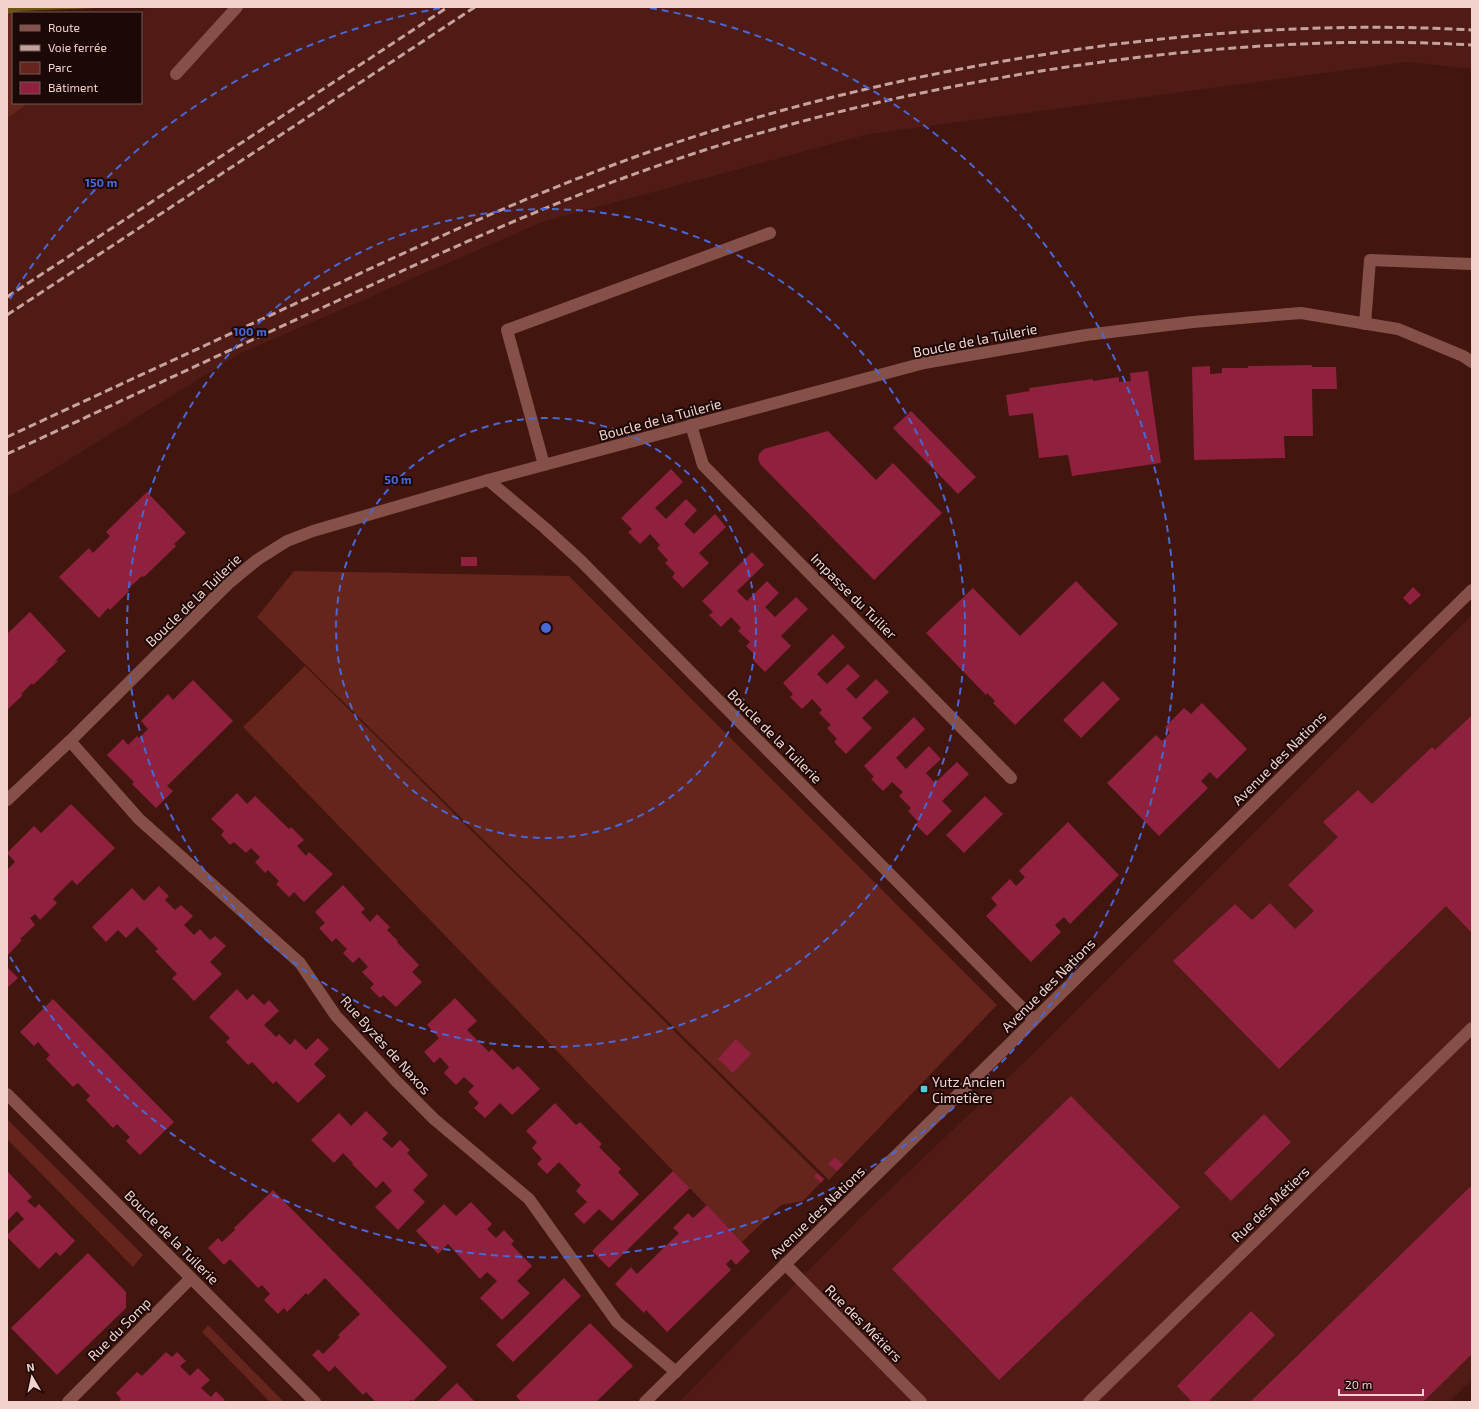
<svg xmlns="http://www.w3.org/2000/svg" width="1479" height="1409" font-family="'Exo 2',sans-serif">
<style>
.built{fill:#501b14}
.green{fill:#65241c}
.water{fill:#6c550f}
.building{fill:#8f213f}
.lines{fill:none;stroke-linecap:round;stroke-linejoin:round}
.service{stroke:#845048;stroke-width:12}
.minor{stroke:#845048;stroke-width:12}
.secondary{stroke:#845048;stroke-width:12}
.rail{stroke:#c5a29d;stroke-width:3;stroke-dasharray:8 4;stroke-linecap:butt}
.ring{fill:none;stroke:#4868d6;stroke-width:2;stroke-dasharray:7 5}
.poi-dot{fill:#54cadd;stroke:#1c0806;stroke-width:1.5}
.labels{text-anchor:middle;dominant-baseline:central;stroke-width:4;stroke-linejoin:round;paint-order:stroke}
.street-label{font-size:14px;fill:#f2d2cd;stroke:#1c0806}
.poi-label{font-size:14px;fill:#f2d2cd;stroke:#1c0806;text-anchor:start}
.centre{fill:#4868d6;stroke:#1c0806;stroke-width:2}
.ring-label{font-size:12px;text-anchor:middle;font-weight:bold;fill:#4868d6;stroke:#1c0806;stroke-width:4;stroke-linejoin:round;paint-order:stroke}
</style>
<rect width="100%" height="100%" fill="#42150f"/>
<g class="built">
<polygon points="147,7 1472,7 1472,69 1407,62 869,134 542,222 239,354 7,498 7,119 28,103 141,103 140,13"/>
<polygon points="1472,615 1472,1380 1449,1402 679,1402 862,1216 1039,1048"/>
</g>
<g class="green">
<polygon points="19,11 26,13 13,13 13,103 28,103 7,119 7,14"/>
<polygon points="294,571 569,576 997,1005 829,1180 257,617"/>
<polygon points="305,666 824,1179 803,1201 781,1205 742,1242 243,727"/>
<polygon points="7,1119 143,1255 133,1267 7,1139"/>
<polygon points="208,1325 284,1402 270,1402 202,1332"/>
</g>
<polygon class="water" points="7,7 124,7 19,11 7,14"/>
<g class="building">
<polygon points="1312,365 1312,367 1336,367 1337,389 1312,389 1313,436 1284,436 1285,458 1194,460 1192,367 1210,366 1210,374 1222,373 1222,368 1248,368 1248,366"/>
<polygon points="1148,371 1161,463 1072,476 1068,455 1039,458 1033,413 1009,416 1006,395 1030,391 1029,388 1093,379 1093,381 1119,377 1119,382 1131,381 1130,373"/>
<polygon points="911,411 976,477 958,494 893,428"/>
<polygon points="828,431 876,480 893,463 942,513 874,580 760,464 758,458 759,454 764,449"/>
<polygon points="671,469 683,482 655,508 666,519 686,499 697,510 684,524 694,534 715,514 726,527 699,553 709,563 683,588 672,577 675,573 665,563 668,560 657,548 660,545 650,534 640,544 628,532 632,529 621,518"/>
<polygon points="147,492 186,533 174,544 176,546 144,577 142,576 128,589 129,591 110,610 108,608 99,618 59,577 89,548 93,553 110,536 106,532"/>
<polygon points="752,552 764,565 737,591 747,601 767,581 779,593 765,607 775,617 796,597 808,609 781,636 791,646 765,672 753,660 756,656 746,646 750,642 738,631 741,628 731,617 721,627 709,615 713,612 702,601"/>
<rect x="461" y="557" width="16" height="9"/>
<polygon points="1076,581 1118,624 1015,725 993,703 995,701 987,693 986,695 926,633 973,588 1020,636"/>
<polygon points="1413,587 1421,595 1410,605 1403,598"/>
<polygon points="30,612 66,651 56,660 58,661 33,685 32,683 21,694 23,695 7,710 7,634"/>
<polygon points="833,634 845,647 817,674 827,684 848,664 860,676 846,689 856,699 876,679 889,692 862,718 872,728 846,754 834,742 837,739 827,728 831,725 819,713 822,710 812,699 802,709 790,697 793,694 783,683"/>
<polygon points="193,680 233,721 167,786 173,791 156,808 132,784 134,782 107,755 123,739 128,745 137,736 139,738 148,729 141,721 168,694 173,700"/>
<polygon points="1103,681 1120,699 1081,738 1063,720"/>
<polygon points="1202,703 1247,749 1217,779 1210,772 1201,781 1208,788 1159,836 1107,783 1156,735 1162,741 1170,733 1165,727 1184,708 1191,714"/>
<polygon points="1472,715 1472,933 1446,906 1279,1069 1173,961 1235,904 1252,920 1270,903 1295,929 1314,911 1288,885 1338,837 1323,822 1358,790 1372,804 1432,747 1435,750"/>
<polygon points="914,717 925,729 896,758 906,769 929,746 941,759 926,773 935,783 957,762 969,774 942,801 952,811 927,836 915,824 918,822 908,811 911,808 899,796 903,792 892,782 883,791 871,779 874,777 864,766"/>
<polygon points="237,793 247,804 255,796 289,829 291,827 304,840 297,846 306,856 309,852 333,874 304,902 294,892 289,897 276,884 279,881 268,870 265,873 255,862 260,857 251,848 246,853 234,842 230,845 221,835 224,831 211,819"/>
<polygon points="985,796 1003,814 964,853 946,835"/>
<polygon points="71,804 115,848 77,885 72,880 53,899 57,903 40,920 35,914 30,918 35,925 20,939 22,940 7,956 7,870 15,862 7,853 34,826 41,833"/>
<polygon points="1068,822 1119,875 1070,924 1064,917 1055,925 1061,932 1031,962 986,916 997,905 991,898 1010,879 1016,886 1025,877 1019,871"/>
<polygon points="343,885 365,909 361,912 370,922 377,914 390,927 387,930 398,941 397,942 419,965 412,972 422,982 396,1007 383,995 380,998 370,988 374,984 362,972 368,967 359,957 353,963 343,953 347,949 336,938 332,942 319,928 325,923 315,912"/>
<polygon points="159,886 169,896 165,900 175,910 181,905 193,916 184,925 194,935 200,929 210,940 215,936 226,946 210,962 222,974 194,1001 172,978 177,974 155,951 158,949 137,927 126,938 118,930 106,942 92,927 132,888 144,901"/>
<polygon points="7,967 18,978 7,988"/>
<polygon points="237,989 247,1000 253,994 264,1005 269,1000 279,1011 264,1025 276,1037 279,1034 290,1045 295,1039 306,1050 318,1038 329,1049 314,1064 326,1076 298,1103 276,1081 273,1084 252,1062 248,1065 226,1042 230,1038 209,1017"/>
<polygon points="455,998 477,1021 467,1030 489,1052 492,1049 513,1070 518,1066 540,1089 512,1115 500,1103 485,1118 474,1108 479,1103 468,1092 474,1086 464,1077 456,1085 444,1073 449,1067 440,1057 434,1063 424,1052 439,1038 427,1025"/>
<polygon points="53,999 174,1122 140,1155 126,1141 130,1137 117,1124 113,1128 86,1100 90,1096 78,1083 73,1087 46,1059 50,1055 44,1049 38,1042 34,1046 20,1032"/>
<polygon points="736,1039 751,1054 733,1073 718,1059"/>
<polygon points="1071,1096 1180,1207 999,1380 892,1269"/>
<polygon points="555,1103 576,1125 580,1122 602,1144 599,1147 621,1169 618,1172 639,1194 612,1221 599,1209 584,1224 574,1214 587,1202 576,1191 581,1185 559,1162 547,1174 537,1164 542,1159 532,1148 537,1142 526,1131"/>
<polygon points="366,1111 388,1133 382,1139 392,1148 400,1140 410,1150 407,1153 428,1175 413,1190 425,1202 398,1230 375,1207 392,1191 383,1181 376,1188 352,1164 353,1163 343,1153 334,1163 311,1140 339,1113 351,1126"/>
<polygon points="1264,1114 1291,1142 1231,1201 1204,1173"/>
<polygon points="835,1157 843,1165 837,1171 828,1164"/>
<polygon points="7,1171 32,1197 27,1201 35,1208 39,1204 75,1241 60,1256 56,1252 39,1269 7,1237 7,1235 24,1219 17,1211 7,1221"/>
<polygon points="673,1171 690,1188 609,1268 592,1251"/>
<polygon points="817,1173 824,1179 821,1183 814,1176"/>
<polygon points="1472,1185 1472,1354 1423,1402 1250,1402"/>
<polygon points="273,1190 447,1367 413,1401 411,1400 408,1402 374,1402 375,1401 366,1392 363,1395 335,1366 329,1372 312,1355 318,1349 323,1354 340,1337 338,1335 360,1314 325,1278 308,1295 306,1293 287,1312 284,1308 278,1314 264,1300 270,1294 262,1285 258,1288 230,1259 224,1265 208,1248 218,1238 222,1242 235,1230 234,1228"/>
<polygon points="471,1202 492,1224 487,1229 496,1238 504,1230 514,1241 511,1244 532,1266 517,1281 530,1293 502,1320 480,1298 497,1281 487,1272 480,1279 448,1244 438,1254 416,1231 444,1204 456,1216"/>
<polygon points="707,1205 750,1251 736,1265 731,1259 726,1264 731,1270 667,1332 646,1310 644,1313 615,1284 631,1267 637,1274 679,1233 673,1228 688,1213 693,1218"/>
<polygon points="88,1253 126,1292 126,1308 57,1375 11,1328"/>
<polygon points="564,1278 581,1296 513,1362 496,1345"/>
<polygon points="1251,1311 1275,1335 1208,1402 1192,1402 1177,1386"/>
<polygon points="590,1323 633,1366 596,1402 521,1402 516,1396"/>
<polygon points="166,1352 172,1357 177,1352 186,1361 180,1366 190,1376 198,1368 210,1380 201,1388 211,1397 216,1391 225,1400 223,1402 118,1402 121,1399 116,1393 137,1372 142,1376"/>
<polygon points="457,1383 474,1401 437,1402"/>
</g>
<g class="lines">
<g class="service">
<polyline points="176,74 237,7"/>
<polyline points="1365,324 1370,260 1472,264"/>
<polyline points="544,465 507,330 770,233"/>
</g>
<g class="minor">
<polyline points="691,425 703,465 1011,778"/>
<polyline points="488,480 924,363 1086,335 1193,322 1301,313 1398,329 1463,356 1472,362"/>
<polyline points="70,741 139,819 300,963 336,1016 397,1082 434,1119 529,1199 617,1322 676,1372"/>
<polyline points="7,800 70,741 229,583 257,560 287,541 313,531 488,480 545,528 581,561 1034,1020"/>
<polyline points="7,1094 315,1402"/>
<polyline points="785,1264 921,1402"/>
<polyline points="68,1402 191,1278"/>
<polyline points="1089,1402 1472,1028"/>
</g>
<polyline class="secondary" points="645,1402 1472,590"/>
<g class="rail">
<polyline points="7,297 448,7"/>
<polyline points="7,315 475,7"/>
<path d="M7 437C110 389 213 342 316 294 437 237 559 181 687 139 822 95 961 65 1102 46 1225 30 1347 23 1472 30"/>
<path d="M7 454C117 403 227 351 337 301 438 254 538 208 643 171 796 116 956 81 1117 60 1234 45 1354 38 1472 45"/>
</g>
</g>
<g class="ring">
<circle cx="546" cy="628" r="210"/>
<circle cx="546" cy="628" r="419"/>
<path d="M10 299A629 629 0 0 1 442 8M650 8A629 629 0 1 1 10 957"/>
</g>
<rect class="poi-dot" x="920" y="1085" width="8" height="8" rx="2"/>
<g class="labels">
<g class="street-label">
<text transform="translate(975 340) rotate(-11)">Boucle de la Tuilerie</text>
<text transform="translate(660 419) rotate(-15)">Boucle de la Tuilerie</text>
<text transform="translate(854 596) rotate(45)">Impasse du Tuilier</text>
<text transform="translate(193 600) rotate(-44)">Boucle de la Tuilerie</text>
<text transform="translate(775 736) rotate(45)">Boucle de la Tuilerie</text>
<text transform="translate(1279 758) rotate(-45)">Avenue des Nations</text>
<text transform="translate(1048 985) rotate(-45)">Avenue des Nations</text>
<text transform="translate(386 1045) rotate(48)">Rue Byzès de Naxos</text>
<text transform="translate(1270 1204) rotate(-44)">Rue des Métiers</text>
<text transform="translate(817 1212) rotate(-44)">Avenue des Nations</text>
<text transform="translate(172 1237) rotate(45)">Boucle de la Tuilerie</text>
<text transform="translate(864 1323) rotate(45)">Rue des Métiers</text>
<text transform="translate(119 1329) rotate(-45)">Rue du Somp</text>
</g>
<g class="poi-label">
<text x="932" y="1081">Yutz Ancien<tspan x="932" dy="16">Cimetière</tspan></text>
</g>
</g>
<circle cx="546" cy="628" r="6" class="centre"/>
<g class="ring-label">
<text x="101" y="187">150 m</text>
<text x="250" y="336">100 m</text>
<text x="398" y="484">50 m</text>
</g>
<rect width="1479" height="1409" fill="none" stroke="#f2d2cd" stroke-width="16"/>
<rect x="12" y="12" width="130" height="92" fill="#1c0806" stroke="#725956"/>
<rect x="20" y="25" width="20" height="6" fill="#845048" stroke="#725956"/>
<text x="48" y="32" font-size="12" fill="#f2d2cd">Route</text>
<rect x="20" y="45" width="20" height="6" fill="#c5a29d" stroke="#725956"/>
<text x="48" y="52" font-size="12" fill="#f2d2cd">Voie ferrée</text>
<rect x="20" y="62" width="20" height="12" fill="#65241c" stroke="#725956"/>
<text x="48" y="72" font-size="12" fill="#f2d2cd">Parc</text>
<rect x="20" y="82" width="20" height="12" fill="#8f213f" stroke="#725956"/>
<text x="48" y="92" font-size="12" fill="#f2d2cd">Bâtiment</text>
<g transform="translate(32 1377) rotate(351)" stroke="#1c0806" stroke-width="3" paint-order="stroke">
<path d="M0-3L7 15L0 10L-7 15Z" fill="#f2d2cd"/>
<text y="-6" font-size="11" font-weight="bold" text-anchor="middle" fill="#f2d2cd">N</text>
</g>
<path d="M1339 1389v6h84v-6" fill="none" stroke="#f2d2cd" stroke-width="2"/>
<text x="1345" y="1389" font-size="12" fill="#f2d2cd" stroke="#1c0806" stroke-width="3" paint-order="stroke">20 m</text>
</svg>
